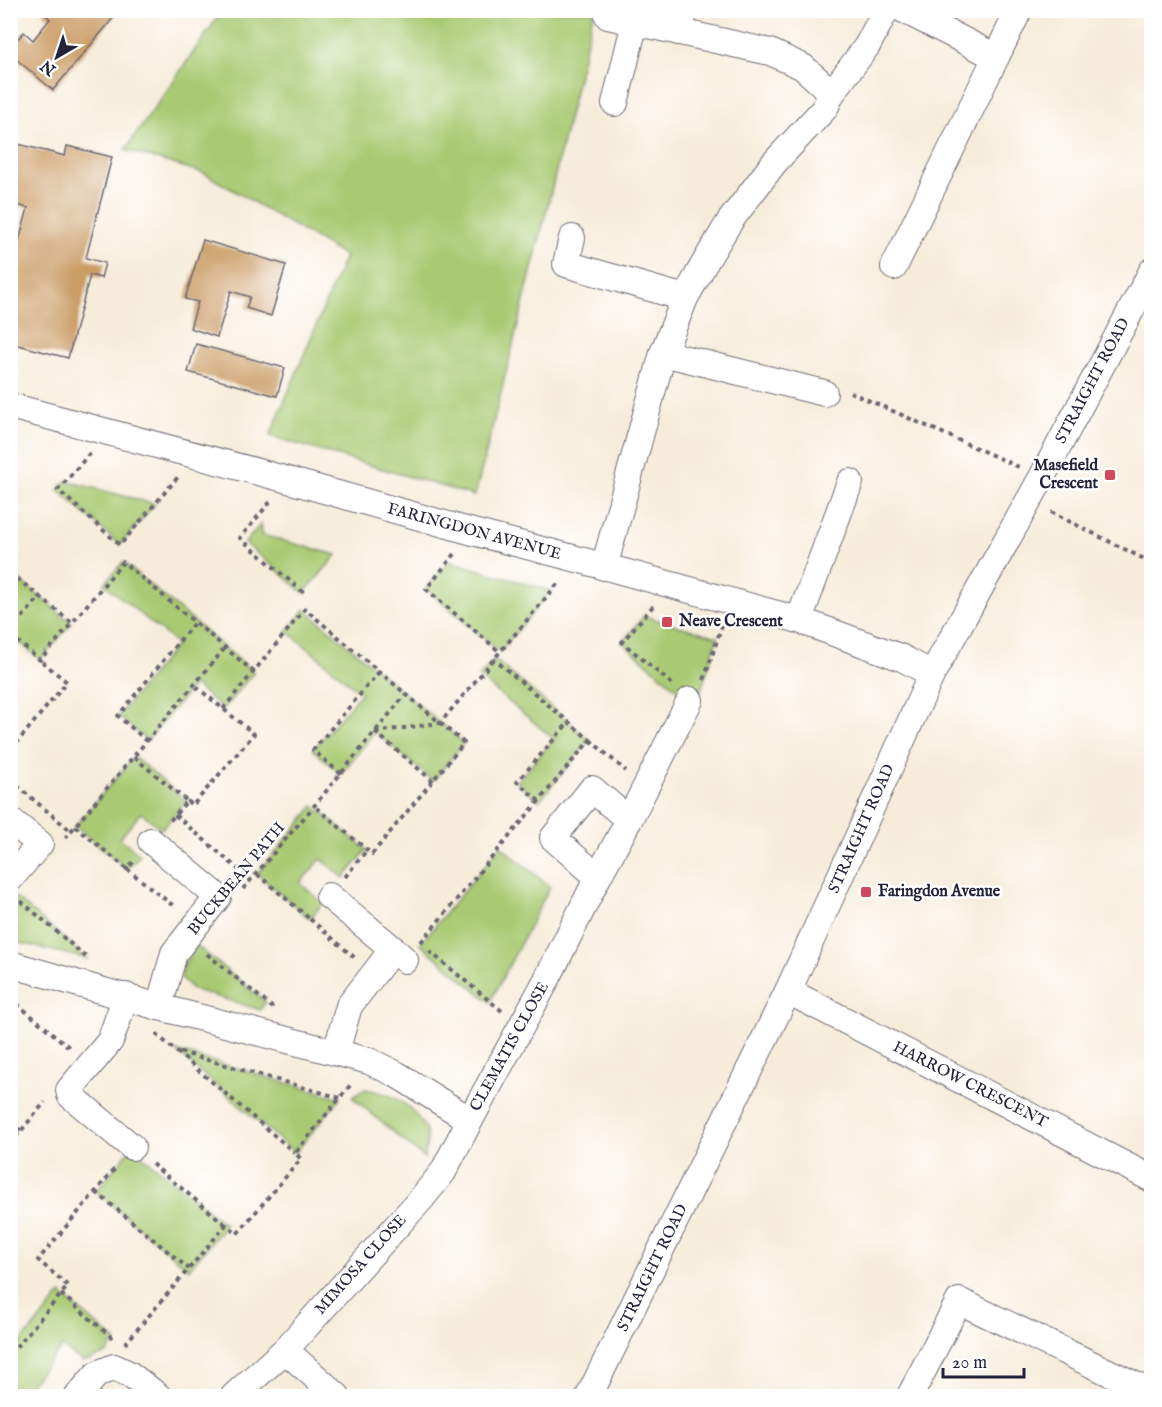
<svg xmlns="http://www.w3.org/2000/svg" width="1162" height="1407" font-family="'IM FELL English',serif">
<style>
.green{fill:#a9ca72;stroke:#667656;stroke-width:1.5}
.building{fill:#cb9d66}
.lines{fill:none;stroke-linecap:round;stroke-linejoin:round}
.minor-casing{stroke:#6d6973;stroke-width:28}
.path{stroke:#6d6973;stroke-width:4;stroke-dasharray:4.5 4.5;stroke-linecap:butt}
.minor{stroke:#fff;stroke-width:26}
.poi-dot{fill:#d1495b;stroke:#fff;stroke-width:2}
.labels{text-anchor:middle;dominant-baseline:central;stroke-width:5;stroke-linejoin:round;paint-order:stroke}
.street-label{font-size:16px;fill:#22223b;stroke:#fff}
.poi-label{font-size:16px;font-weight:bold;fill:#22223b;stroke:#fff;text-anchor:start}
</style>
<rect width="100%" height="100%" fill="#fff"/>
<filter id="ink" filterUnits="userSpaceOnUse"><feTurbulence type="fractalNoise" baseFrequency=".0167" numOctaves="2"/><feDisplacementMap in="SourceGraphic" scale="12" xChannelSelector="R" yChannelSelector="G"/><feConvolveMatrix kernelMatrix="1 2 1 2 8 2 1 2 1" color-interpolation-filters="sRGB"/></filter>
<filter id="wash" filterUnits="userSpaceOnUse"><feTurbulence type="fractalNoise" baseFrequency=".008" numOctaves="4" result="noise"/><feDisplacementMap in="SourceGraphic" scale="24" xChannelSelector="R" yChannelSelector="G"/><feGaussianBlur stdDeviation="1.35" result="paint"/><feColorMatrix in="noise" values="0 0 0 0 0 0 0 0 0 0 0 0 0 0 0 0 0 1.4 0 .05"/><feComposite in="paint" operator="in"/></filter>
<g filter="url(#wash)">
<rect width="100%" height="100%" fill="#f7ecda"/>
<g class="green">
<polygon points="223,10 594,11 547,209 475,496 270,436 345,256 204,173 125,150"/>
<polygon points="66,481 155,504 120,545 58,490"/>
<polygon points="261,524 261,535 337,555 304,593 245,543"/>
<polygon points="449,561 551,591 500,652 426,589"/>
<polygon points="123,562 254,672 223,709 194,685 147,741 118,716 177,644 104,584"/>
<polygon points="11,573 72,623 40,660 11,635"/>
<polygon points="305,609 464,743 433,781 375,732 341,774 313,750 361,693 287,631"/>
<polygon points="644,616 718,637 698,700 690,700 622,642"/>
<polygon points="494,659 590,740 539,801 517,782 554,739 479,677"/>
<polygon points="134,757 187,801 162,829 141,813 120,838 140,855 127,869 75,826"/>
<polygon points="314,806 367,850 344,878 321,859 300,883 323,903 310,919 257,874"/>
<polygon points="501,846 550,887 490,1002 420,944"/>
<polygon points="15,897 88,959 11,941 11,903"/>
<polygon points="197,946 266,1002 260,1010 192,989 181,978 184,964"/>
<polygon points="176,1051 340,1098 295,1153"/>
<path d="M365 1089C387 1093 405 1099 418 1118 422 1123 426 1128 427 1135 428 1142 425 1151 424 1158L352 1097Z"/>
<polygon points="132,1147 226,1225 189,1269 96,1192"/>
<polygon points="61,1294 115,1340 108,1353 83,1362 62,1347 20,1396 11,1396 11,1354"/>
</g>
<g id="blocks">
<g class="building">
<polygon points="44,10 120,10 53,90 10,54 10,47 24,32 33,40 50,19 43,12"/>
<polygon points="10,142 65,156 67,146 112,157 86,258 105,263 101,278 90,275 68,358 10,343 10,274 28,208 10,203"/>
<polygon points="203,240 286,265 271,316 246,308 250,297 231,291 217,337 190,328 198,302 185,299"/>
<polygon points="196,344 285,368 277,396 188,372"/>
</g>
</g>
</g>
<g filter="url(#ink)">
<use href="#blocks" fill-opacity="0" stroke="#6d6973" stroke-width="1.5"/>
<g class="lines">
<g class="minor-casing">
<g id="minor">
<polyline points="608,16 770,52 803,67 832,93"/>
<polyline points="679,32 685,10"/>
<polyline points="996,57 1019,10"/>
<polyline points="615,103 635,22"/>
<polyline points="572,238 566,264 685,298"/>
<polyline points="894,267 996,57 904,10"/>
<polyline points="663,353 824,393"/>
<polyline points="10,406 288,480 473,532 577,559 799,620 902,658 932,674"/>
<polyline points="604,567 663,353 685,298 707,259 730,221 774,163 825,108 832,93 867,46 886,10"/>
<polyline points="799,620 850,482"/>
<polyline points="10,820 40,844 10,879"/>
<polyline points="151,841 218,897 174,953 159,1007"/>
<polyline points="598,877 553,838 592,789 629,820"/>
<polyline points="329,896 393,949"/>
<polyline points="10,964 159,1007 369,1061 396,1074 470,1120 545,983 598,877 629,820 690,700"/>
<polyline points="788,991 1152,1179"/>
<polyline points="126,996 110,1041 69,1090 70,1095 132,1147"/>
<polyline points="336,1052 349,1006 393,949 405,960"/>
<polyline points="285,1350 337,1396"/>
<polyline points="78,1396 97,1374 114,1367 129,1374 158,1396"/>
<polyline points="234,1396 285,1350 422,1198 443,1172 470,1120"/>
<polyline points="589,1396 788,991 932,674 1042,477 1152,271"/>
<polyline points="910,1396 959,1301 1152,1393"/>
</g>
</g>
<g class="path">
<polyline points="850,392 1019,467"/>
<polyline points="90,453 58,490 120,545 178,477"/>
<polyline points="270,502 240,538 304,593"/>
<polyline points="1051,512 1152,563"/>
<polyline points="455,554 426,589 500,652"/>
<polyline points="10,573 40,597"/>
<polyline points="653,606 622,642 672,684"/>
<polyline points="10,631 40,597 72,623 123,562 254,672"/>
<polyline points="10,635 40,660 72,623"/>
<polyline points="704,680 722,625"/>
<polyline points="223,709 305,609 464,743 372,854 314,806"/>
<polyline points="375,732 440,723 560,581"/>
<polyline points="375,732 433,781"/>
<polyline points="590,740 626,771"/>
<polyline points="147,741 118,716 194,623"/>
<polyline points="10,751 67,682 40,660"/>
<polyline points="134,757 187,801 168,823"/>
<polyline points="341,774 313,750 379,672"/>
<polyline points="10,780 71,831"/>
<polyline points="187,801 193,805 254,734 194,685"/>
<polyline points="539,801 517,782 569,722"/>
<polyline points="175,815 251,880"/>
<polyline points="75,826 127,869 135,860"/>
<polyline points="65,838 225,648"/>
<polyline points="127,869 176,908"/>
<polyline points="257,874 310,919 311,917"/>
<polyline points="345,877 367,850"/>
<polyline points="243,889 314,806 406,694"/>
<polyline points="21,901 86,957"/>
<polyline points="310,919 355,958"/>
<polyline points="421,942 590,740 494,659"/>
<polyline points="429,951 502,1011"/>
<polyline points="207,954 273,1008"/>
<polyline points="10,998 70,1048"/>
<polyline points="156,1034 295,1153"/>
<polyline points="180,1052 340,1098"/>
<polyline points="10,1122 21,1131"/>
<polyline points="10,1144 45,1102"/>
<polyline points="152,1164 226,1225"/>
<polyline points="96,1192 189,1269"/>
<polyline points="61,1294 115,1340"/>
<polyline points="125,1344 226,1225 237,1234 301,1159 295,1153 352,1083"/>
<polyline points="10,1354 68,1286 38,1260 117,1166"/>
</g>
<use href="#minor" class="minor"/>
</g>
</g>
<g class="poi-dot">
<rect x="1104" y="469" width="12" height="12" rx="3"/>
<rect x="661" y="616" width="12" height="12" rx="3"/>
<rect x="860" y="886" width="12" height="12" rx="3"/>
</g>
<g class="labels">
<g class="street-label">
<text transform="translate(1093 381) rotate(-62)">STRAIGHT ROAD</text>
<text transform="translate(474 532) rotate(15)">FARINGDON AVENUE</text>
<text transform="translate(862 829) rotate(-66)">STRAIGHT ROAD</text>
<text transform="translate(237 879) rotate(-50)">BUCKBEAN PATH</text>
<text transform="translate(510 1047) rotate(-61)">CLEMATIS CLOSE</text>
<text transform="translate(970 1085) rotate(27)">HARROW CRESCENT</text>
<text transform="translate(361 1265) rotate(-48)">MIMOSA CLOSE</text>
<text transform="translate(653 1268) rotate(-64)">STRAIGHT ROAD</text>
</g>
<g class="poi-label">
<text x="1098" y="466" text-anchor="end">Masefield<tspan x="1098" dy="18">Crescent</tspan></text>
<text x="679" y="622">Neave Crescent</text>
<text x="878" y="892">Faringdon Avenue</text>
</g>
</g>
<rect width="1162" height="1407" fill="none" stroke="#fff" stroke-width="36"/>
<g transform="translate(57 57) rotate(219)" stroke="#ffffff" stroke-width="4.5" paint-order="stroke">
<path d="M0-4.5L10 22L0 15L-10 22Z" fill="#22223b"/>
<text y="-9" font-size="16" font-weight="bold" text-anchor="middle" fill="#22223b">N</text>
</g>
<path d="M943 1368v9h81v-9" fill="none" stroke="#22223b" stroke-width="3"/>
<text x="952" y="1368" font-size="18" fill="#22223b" stroke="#ffffff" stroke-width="4.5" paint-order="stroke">20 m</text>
</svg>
